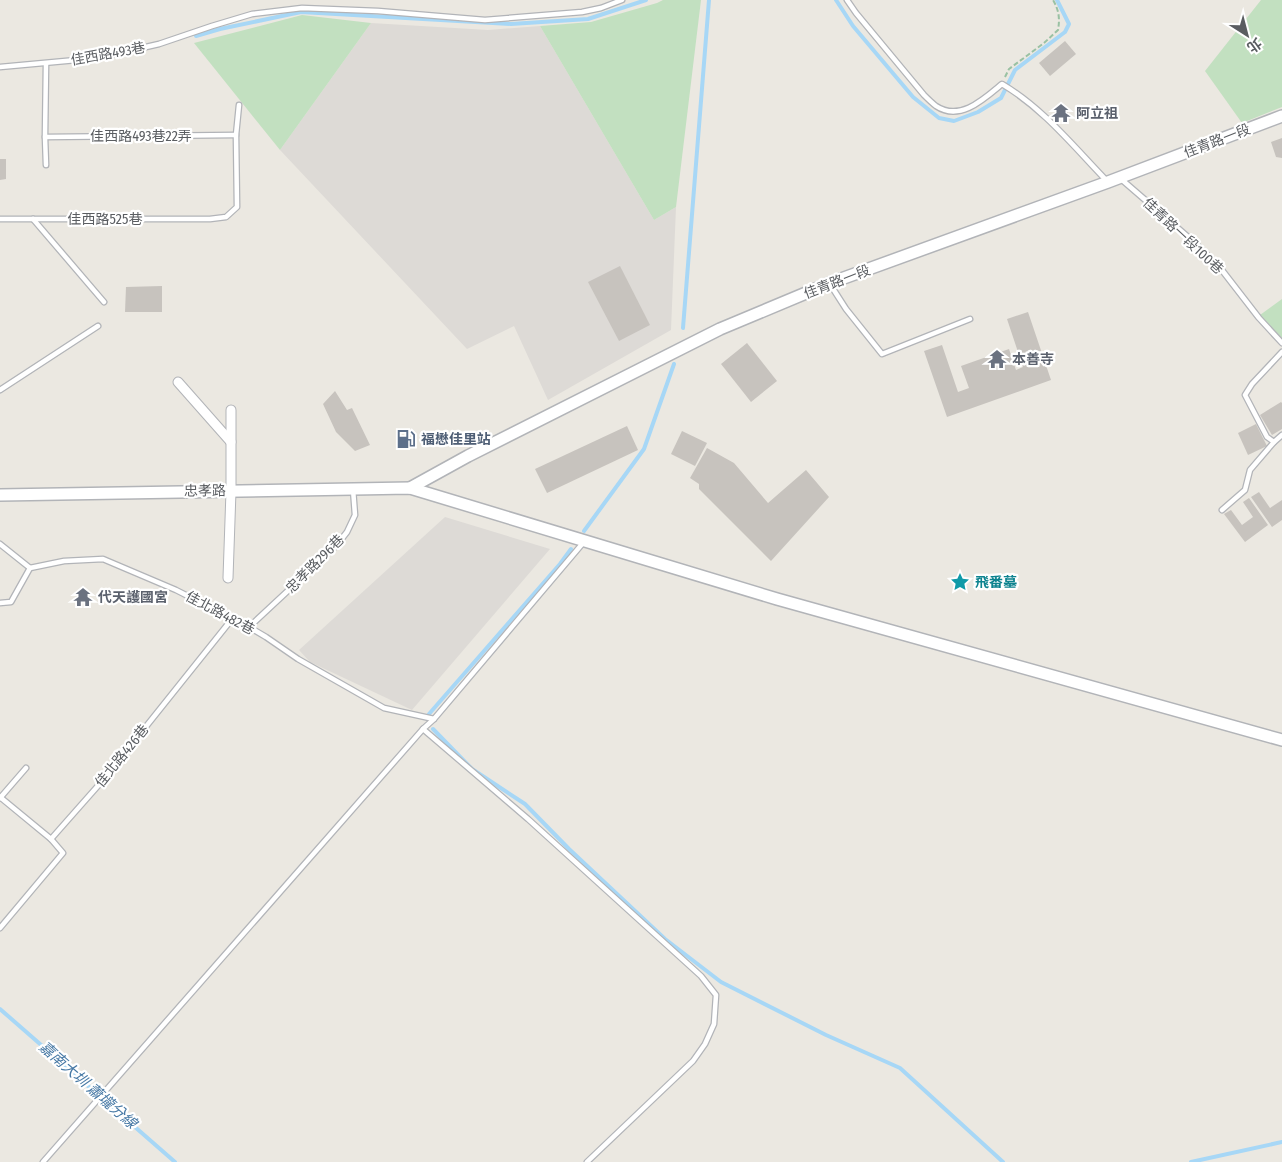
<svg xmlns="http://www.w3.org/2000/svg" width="1282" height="1162" font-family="'Fira Sans Condensed','Noto Sans TC',sans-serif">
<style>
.industrial{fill:#dddad6}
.green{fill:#c2e0c0}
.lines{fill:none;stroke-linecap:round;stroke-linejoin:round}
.stream{stroke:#a7d7f6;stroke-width:4}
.building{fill:#c7c3be}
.service-casing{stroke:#b2b4b8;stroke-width:7}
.minor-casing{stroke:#b2b4b8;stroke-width:11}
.tertiary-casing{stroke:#b2b4b8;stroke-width:14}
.path{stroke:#9ac1a3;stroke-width:2;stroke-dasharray:5 2.5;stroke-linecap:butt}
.service{stroke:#fff;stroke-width:4.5}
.minor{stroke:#fff;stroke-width:9}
.tertiary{stroke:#fff;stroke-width:11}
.labels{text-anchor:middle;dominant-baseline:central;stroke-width:4.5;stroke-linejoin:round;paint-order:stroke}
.street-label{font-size:14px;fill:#5a5d61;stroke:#fff}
.worship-label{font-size:14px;font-weight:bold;fill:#5b616d;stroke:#fff;text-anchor:start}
.service-label{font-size:14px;font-weight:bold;fill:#4e5e75;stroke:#fff;text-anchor:start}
.culture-label{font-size:14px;font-weight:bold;fill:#0d838f;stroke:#fff;text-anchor:start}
.water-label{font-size:15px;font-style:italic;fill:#4779a5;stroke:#fff}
</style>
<rect width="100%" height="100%" fill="#ebe8e1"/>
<g class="industrial">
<polygon points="371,23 488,30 540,26 654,220 676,207 671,330 548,400 514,326 467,349 280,150"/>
<polygon points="445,517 550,549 412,710 310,662 299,650"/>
</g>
<g class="green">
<polygon points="663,0 701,0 676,207 654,220 540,26 591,22 657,3"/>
<polygon points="1261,0 1282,0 1282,107 1242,123 1205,71"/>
<polygon points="302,15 371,23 280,150 194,43"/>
<polygon points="1282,299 1282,338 1260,315"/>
</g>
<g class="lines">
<g class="stream">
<polyline points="836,0 853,26 913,97 939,118 954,121 978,112 1001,98 1015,70 1065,32 1069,24 1057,0"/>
<polyline points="196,36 220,29 301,12 511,24 588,19 646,0"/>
<polyline points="683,328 709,0"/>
<polyline points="584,531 644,449 674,364"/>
<polyline points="429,714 560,564 571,549"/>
<polyline points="433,729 472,769 525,804 569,849 665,939 721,982 826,1035 900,1068 1003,1162"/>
<polyline points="0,1009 175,1162"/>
<polyline points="1191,1162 1282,1142"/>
</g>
</g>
<g class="building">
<polygon points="1065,41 1076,54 1050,76 1039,63"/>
<polygon points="1056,109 1068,110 1067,118 1054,117"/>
<polygon points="1282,138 1282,158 1276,157 1271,142"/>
<polygon points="0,159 6,159 6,179 0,180"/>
<polygon points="620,266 650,325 619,341 588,282"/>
<polygon points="162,286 162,312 125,312 126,287"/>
<polygon points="1028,312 1051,380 947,417 924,351 942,345 958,392 969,388 961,366 1009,349 1016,370 1023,367 1007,319"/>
<polygon points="747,343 777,381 751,402 721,364"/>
<polygon points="335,391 347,410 352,408 370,445 355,451 336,432 323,404"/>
<polygon points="1281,402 1282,403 1282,429 1272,435 1260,415"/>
<polygon points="1256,424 1267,446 1248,455 1238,433"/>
<polygon points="627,426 638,450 547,493 535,469"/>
<polygon points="682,431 707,443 695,466 671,454"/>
<polygon points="707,448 734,463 768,503 806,470 829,497 771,561 699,489 699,484 690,478"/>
<polygon points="1259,492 1270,508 1282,500 1282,520 1272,527 1251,497"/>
<polygon points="1249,498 1268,525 1245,542 1224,514 1231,510 1242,525 1253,517 1243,502"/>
</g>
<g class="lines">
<g class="service-casing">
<g id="service">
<path d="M847 0 856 13 924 95C928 99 932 103 936 106 960 122 984 99 1002 84 1044 109 1074 147 1107 181"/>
<polyline points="46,64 45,137 46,165"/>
<polyline points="0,67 98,58 159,44 212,26 252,14 302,8 378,11 485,20 582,12 601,8 622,0"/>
<polyline points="45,137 236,135"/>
<polyline points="1121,179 1195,243 1218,265 1259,318 1282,343"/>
<polyline points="0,219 210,219 226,217 237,207 236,135 239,105"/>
<polyline points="33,219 104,302"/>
<polyline points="830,284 846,309 882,354 970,319"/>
<polyline points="0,390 98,326"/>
<polyline points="1274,442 1267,437 1245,395 1252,384 1282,352"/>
<polyline points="1222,510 1245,490 1250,470 1274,442 1282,435"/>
<polyline points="583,543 434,719 423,729 528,819 701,976 716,995 714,1024 705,1044 693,1061 587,1162"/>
<polyline points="0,544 30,568 64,561 103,559 176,590 249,627 266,637 298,659 384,708 434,719"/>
<polyline points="0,603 11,602 30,568"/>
<polyline points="249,627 336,546 347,532 355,515 353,489"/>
<polyline points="0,797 51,839 104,779 232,619"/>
<polyline points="0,798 26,768"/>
<polyline points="0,928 63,853 51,839"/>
<polyline points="43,1162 423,729"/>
</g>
</g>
<g class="minor-casing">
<g id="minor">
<polyline points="178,382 231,442"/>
<polyline points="228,578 231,491 231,410"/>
</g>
</g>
<g class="tertiary-casing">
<g id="tertiary">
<polyline points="410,488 468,456 720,329 830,283 1108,182 1282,116"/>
<polyline points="0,495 410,488 777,599 1282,740"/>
</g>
</g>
<path class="path" d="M1005 77 1009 69 1044 43 1058 30C1060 19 1059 10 1053 0"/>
<use href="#service" class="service"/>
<use href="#minor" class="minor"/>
<use href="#tertiary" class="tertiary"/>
</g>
<defs>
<g id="temple-bare" transform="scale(1.5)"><path d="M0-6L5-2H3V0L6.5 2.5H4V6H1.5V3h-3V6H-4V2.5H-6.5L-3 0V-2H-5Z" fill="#6b7280" stroke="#fff" stroke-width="2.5" paint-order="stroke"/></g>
<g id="fuel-bare" transform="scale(1.5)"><path d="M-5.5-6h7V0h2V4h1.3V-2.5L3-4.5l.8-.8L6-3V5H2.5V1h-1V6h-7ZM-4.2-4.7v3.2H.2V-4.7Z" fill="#5c6f8a" stroke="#fff" stroke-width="2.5" paint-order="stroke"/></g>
<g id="sight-bare" transform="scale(1.5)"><path d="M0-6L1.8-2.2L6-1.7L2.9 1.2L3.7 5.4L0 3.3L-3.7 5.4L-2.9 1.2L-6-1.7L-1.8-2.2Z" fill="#0f9aa8" stroke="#fff" stroke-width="2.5" paint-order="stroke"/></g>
</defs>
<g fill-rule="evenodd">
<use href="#temple-bare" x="1061" y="113"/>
<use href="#temple-bare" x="997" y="359"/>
<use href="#fuel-bare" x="406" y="439"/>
<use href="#sight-bare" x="960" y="582"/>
<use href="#temple-bare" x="83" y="597"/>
</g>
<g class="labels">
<g class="street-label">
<text transform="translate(108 54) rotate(-10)">佳西路493巷</text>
<text x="141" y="136">佳西路493巷22弄</text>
<text transform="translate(1217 141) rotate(-21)">佳青路一段</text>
<text x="105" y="219">佳西路525巷</text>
<text transform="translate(1183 236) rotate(43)">佳青路一段100巷</text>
<text transform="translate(837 282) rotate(-21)">佳青路一段</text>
<text transform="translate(205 491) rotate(-1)">忠孝路</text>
<text transform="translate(315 564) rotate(-45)">忠孝路296巷</text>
<text transform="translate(220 613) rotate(28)">佳北路482巷</text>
<text transform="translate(122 756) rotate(-51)">佳北路426巷</text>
</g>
<g class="worship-label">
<text x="1076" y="113">阿立祖</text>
<text x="1012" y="359">本善寺</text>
<text x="98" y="597">代天護國宮</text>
</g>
<g class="service-label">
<text x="421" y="439">福懋佳里站</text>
</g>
<g class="culture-label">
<text x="975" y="582">飛番墓</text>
</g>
<g class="water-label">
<text transform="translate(88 1085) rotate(41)">嘉南大圳 蕭壠分線</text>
</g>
</g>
<g transform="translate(1247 35) rotate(144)" stroke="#ffffff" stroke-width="4" paint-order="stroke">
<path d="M0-4L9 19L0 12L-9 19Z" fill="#5a5d61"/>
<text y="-8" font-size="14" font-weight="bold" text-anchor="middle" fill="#5a5d61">北</text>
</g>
</svg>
